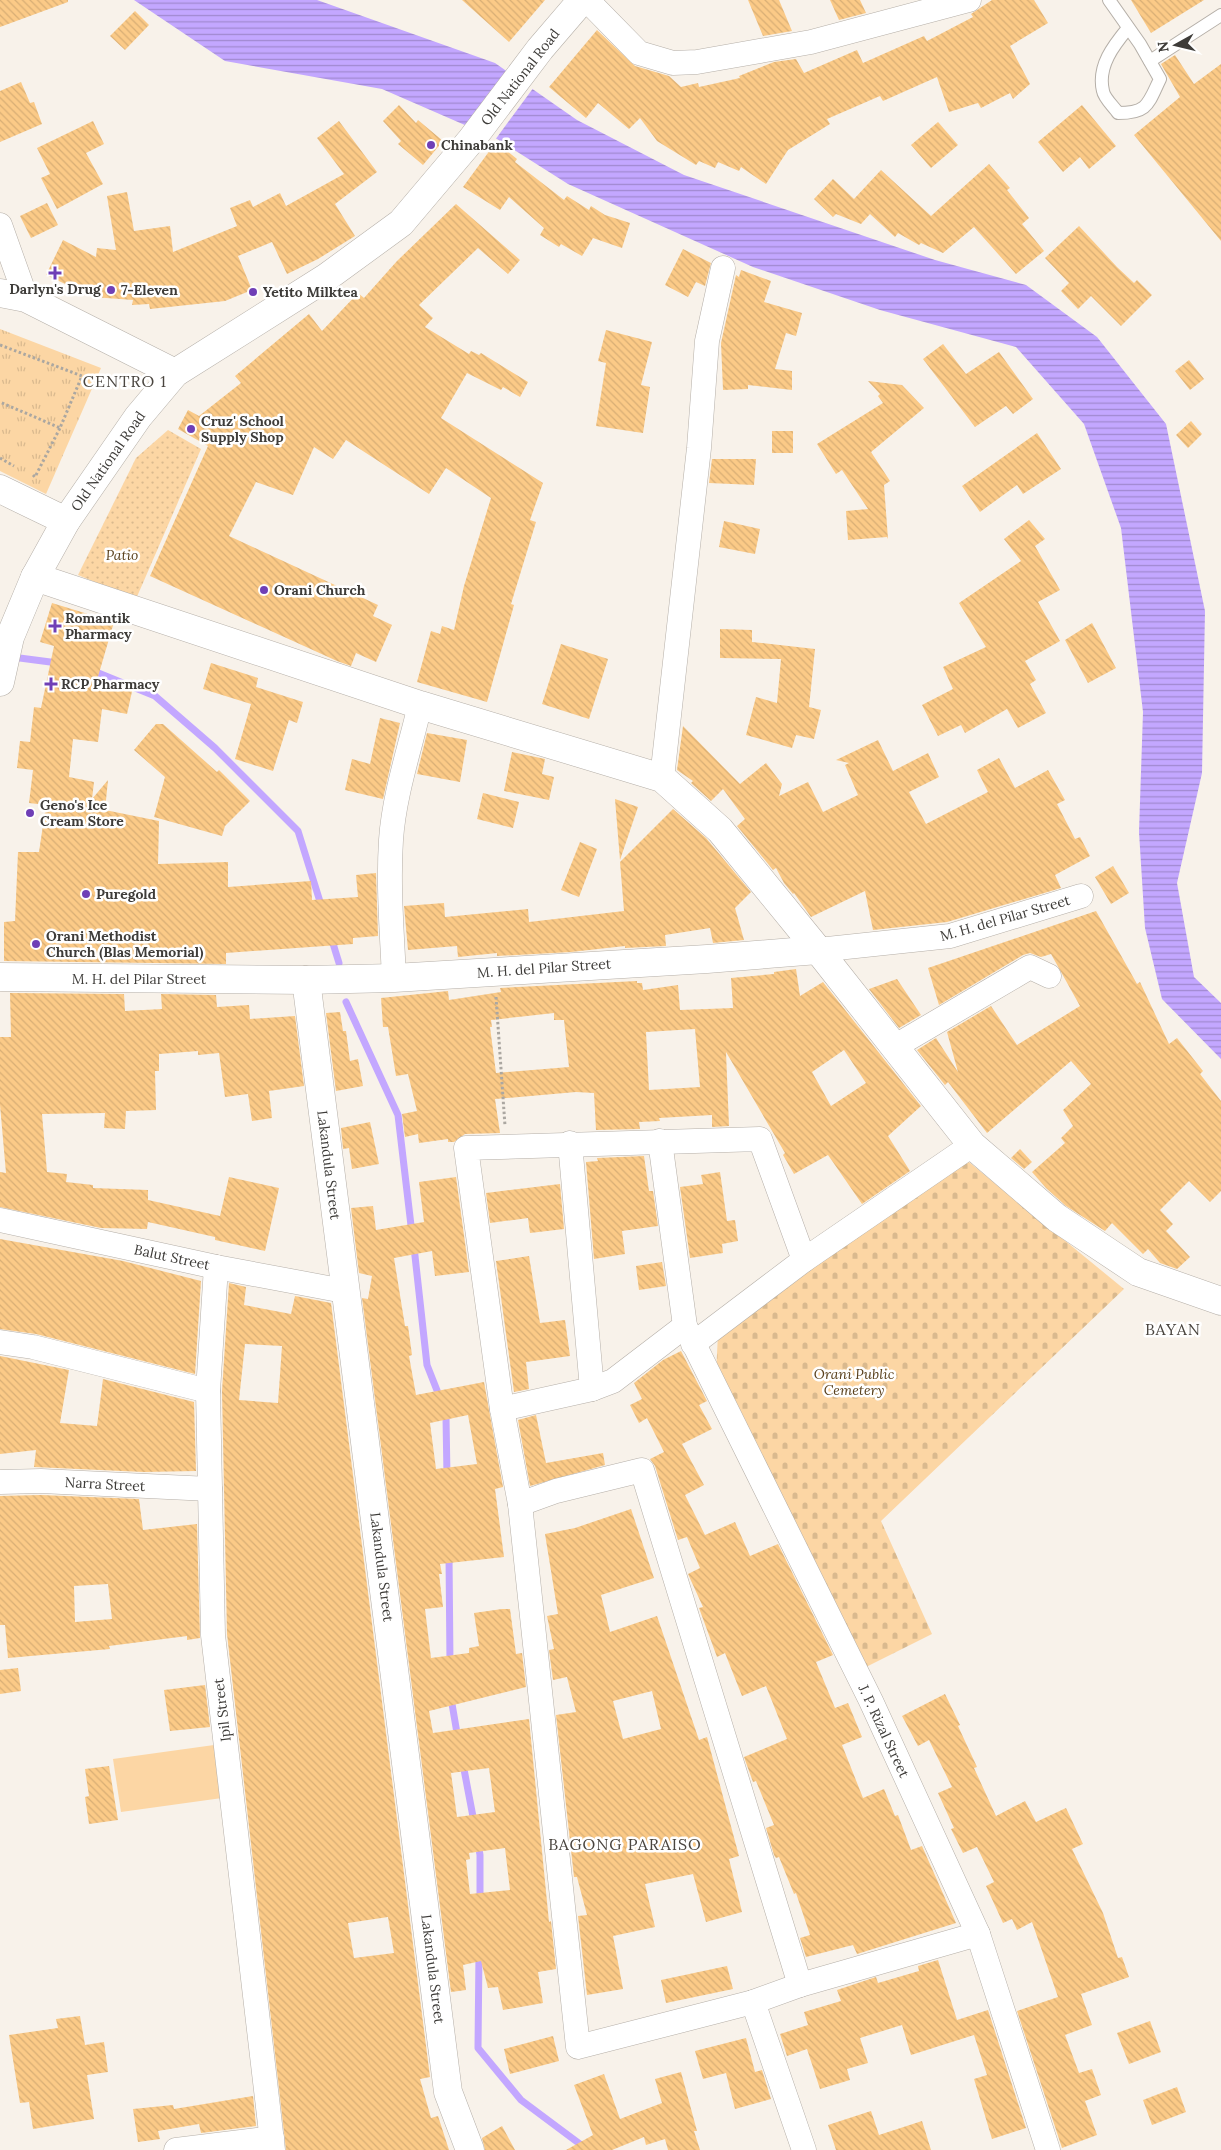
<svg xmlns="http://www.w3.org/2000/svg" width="1221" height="2150" font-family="Lora,serif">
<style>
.grass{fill:url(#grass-dots)}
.cemetery{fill:url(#cemetery-stones)}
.park{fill:url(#park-tufts)}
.pitch{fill:#fcd6a4}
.water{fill:url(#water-rules)}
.pier{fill:#f8f2ea}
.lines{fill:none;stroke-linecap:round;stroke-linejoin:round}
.stream{stroke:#c3a7ff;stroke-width:7}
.building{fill:url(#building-back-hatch);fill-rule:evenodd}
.service-casing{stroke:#b5afa8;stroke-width:14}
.minor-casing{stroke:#b5afa8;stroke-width:25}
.tertiary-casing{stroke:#b5afa8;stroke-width:29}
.secondary-casing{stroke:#b5afa8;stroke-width:29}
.path{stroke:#aba7a1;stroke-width:3;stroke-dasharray:2.5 2.5;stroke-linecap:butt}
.service{stroke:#fff;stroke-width:12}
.minor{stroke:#fff;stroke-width:24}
.tertiary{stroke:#fff;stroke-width:28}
.secondary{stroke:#fff;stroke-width:28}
.poi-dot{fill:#6f3fb6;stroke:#fff;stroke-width:2}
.labels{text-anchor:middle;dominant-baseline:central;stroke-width:5;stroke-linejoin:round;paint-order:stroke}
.street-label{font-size:14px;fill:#3e3c39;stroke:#fff}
.poi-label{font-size:14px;font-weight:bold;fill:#3e3c39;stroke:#fff;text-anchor:start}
.park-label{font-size:14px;font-style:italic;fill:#5a411d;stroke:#fff}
.quarter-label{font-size:16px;letter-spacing:1px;fill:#4a453f;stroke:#fff}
</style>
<defs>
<pattern id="grass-dots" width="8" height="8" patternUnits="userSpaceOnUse" patternTransform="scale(1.25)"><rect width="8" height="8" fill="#fcd6a4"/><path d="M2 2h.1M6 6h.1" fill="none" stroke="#d9b98e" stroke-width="1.8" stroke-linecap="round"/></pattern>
<pattern id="cemetery-stones" width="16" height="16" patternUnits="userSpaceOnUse" patternTransform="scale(1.25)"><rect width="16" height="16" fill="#fcd6a4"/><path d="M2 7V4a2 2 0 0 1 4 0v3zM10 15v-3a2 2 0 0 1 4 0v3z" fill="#d9b98e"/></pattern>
<pattern id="park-tufts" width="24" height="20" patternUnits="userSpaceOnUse" patternTransform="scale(1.25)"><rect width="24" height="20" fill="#fcd6a4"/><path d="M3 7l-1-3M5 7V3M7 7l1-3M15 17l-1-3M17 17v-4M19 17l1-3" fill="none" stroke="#d9b98e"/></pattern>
<pattern id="water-rules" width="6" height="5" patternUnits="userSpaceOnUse" patternTransform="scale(1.25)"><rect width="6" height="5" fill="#c3a7ff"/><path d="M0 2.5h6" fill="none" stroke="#a089cf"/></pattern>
<pattern id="building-back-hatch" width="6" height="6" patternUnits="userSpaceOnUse" patternTransform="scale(1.25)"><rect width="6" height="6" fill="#fbca87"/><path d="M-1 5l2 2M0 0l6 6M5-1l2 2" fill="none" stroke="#d8ae75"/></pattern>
</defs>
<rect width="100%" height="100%" fill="#f8f2ea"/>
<polygon class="grass" points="168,430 201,449 136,599 78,575 136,458"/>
<polygon class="cemetery" points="964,1158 1124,1289 881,1521 932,1634 866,1667 716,1375 718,1333"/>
<polygon class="park" points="0,329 101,368 46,494 0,471"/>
<polygon class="pitch" points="214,1745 222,1798 121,1812 113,1759"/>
<polygon class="water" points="134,0 317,0 495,63 577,120 684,175 935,260 1026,285 1097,337 1166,424 1205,611 1202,773 1177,883 1194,977 1221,1003 1221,1059 1162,999 1145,928 1139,832 1143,712 1121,528 1084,424 1016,347 880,310 753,267 568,184 497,139 382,89 225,61"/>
<polygon class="pier" points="509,70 534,87 495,140 466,128"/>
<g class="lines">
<g class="stream">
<polyline points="12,657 58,663"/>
<polyline points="91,670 155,696 215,748 298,831 322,908"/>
<polyline points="331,937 339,963"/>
<polyline points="346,1002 398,1115 412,1234"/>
<polyline points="414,1247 427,1365 440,1398"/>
<polyline points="444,1411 446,1417 447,1477"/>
<polyline points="449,1555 450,1664"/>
<polyline points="451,1698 458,1739"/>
<polyline points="463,1764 474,1822"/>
<polyline points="478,1843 480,1855 480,1902"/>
<polyline points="479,1952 478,2048 521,2100 588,2150"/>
</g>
</g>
<g class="building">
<polygon points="0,0 68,0 68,2 0,27"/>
<polygon points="462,0 545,0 509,42"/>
<polygon points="748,0 779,0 792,31 763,36"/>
<polygon points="830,0 860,0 866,13 839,20"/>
<polygon points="992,0 1034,0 1048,23 1010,46 1030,84 1013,99 1010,93 981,108 978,103 949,112 937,77 883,101 880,96 827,119 830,124 788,150 766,184 741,167 739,171 718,162 715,168 699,161 696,165 657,141 640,118 629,129 598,103 586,118 549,87 597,30 635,66 669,76 681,87 698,83 699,87 740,78 739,76 774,62 796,59 804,73 857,50 863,63 924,36 927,41 973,17 971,14"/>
<polygon points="1131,0 1204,0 1151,33"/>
<polygon points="135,11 149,25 125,50 110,36"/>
<polygon points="1175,55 1194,84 1221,64 1221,241 1134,135 1180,97 1161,64"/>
<polygon points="21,82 30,103 34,102 42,124 0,142 0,91"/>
<polygon points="399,105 416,123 418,120 443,141 423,165 398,144 401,141 383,121"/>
<polygon points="1082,105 1116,146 1089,169 1080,157 1063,172 1038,142"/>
<polygon points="93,121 104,144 86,153 103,184 57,209 41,178 50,174 37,148"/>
<polygon points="339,121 377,172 335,204 355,236 318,259 287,274 272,242 238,256 252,290 225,301 150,309 149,304 132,305 133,300 93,297 46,275 63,240 96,257 97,248 116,250 107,196 127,192 134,231 170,226 173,252 237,226 230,208 250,200 253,207 280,193 286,206 344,174 317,138"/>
<polygon points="938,122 958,145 931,168 911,145"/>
<polygon points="496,142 517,159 515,162 564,200 567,196 589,210 591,206 605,215 630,223 622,248 593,238 582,256 561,244 559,247 540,235 544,228 509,197 500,210 463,187"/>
<polygon points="989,164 1010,188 1007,190 1029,218 1022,224 1044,251 1016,274 974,227 943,253 921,243 919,245 898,233 895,237 870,214 861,224 836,214 833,217 814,199 833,179 854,199 881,170 931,216"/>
<polygon points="47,203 58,225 31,238 20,216"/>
<polygon points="456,204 520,260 508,274 478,248 419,305 433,318 425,327 469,354 471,351 479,355 481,353 528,382 520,397 503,387 501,390 467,373 441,418 543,483 530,520 536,522 511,604 514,605 487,702 417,682 431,631 440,634 442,626 454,630 464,586 491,498 446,468 429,494 346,440 333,459 314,447 293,495 256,482 229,536 378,605 373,616 392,625 376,662 356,653 351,666 337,661 150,576 208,446 178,429 188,410 199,416 241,383 235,376 309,314 322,331 358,293 364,298 397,261"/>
<polygon points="1079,226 1117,267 1134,283 1137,280 1152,295 1121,326 1091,296 1078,309 1061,291 1069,283 1045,258"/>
<polygon points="683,249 711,263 705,286 696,282 688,297 665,285"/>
<polygon points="741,270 771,281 764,302 802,313 796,336 786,333 775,369 792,371 792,390 748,385 748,389 723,390 721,343 736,275 739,277"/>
<polygon points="606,330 652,342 641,385 650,387 643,433 596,426 606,363 598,361"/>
<polygon points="943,344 966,374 999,352 1033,399 1013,414 1006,406 975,427 923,359"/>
<polygon points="1189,360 1204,379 1190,390 1175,371"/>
<polygon points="868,381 902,385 924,408 871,452 890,481 884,485 888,539 887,537 848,540 846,511 868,509 842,470 836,474 817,444 883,403 878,396 880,394"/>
<polygon points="1191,421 1202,434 1188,448 1176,435"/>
<rect x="772" y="431" width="21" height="22"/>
<polygon points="1037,433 1061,469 1023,494 1017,485 980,512 962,486"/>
<polygon points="712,459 756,459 754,485 709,483"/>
<polygon points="1029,520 1045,539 1035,546 1060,590 1038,602 1060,641 1025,661 1036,680 1030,684 1046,713 1018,728 1007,709 965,733 961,725 938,736 922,705 953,689 943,667 986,647 959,603 1021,561 1004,539"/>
<polygon points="724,521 760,529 755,554 719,547"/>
<polygon points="52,603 114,622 97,680 133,687 127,714 102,709 98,742 73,739 69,777 94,782 92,799 108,780 105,810 159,821 158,864 228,862 228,887 311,881 312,900 358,897 356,875 376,873 378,936 353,938 353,944 226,953 226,964 4,961 4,922 15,921 18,852 39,852 46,805 29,803 33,770 17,768 20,741 30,742 34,707 41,708 54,646 40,642"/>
<polygon points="1092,623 1116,668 1088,683 1065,640"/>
<polygon points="720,629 752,630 752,642 815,649 809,707 821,710 814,739 796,735 792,748 746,735 756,697 777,703 781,659 720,658"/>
<polygon points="561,644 608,659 589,719 542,704"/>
<polygon points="211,663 258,678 256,687 303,702 297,723 289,720 273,771 235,759 251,704 203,689"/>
<polygon points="380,718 400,723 383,799 345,790 352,759 370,764"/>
<polygon points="156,724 163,724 217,772 219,770 250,801 225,826 222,836 154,817 165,777 134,750"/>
<polygon points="683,726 740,784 766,763 782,784 779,796 808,782 823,812 858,795 845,765 849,763 836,760 878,740 893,771 928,753 939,777 909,792 926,824 988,792 977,770 999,758 1015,788 1048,770 1065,800 1057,804 1075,839 1080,837 1090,856 1055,875 1061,888 947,922 873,930 865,891 811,917 794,893 793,894 784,883 776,868 773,870 737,826 745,819 723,789 711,801 691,783 693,781 677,770"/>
<polygon points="427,733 467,740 460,782 417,774"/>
<polygon points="512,752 545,759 542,774 554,777 549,800 504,791"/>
<polygon points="483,793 519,802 513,828 477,819"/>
<polygon points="615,799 638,807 620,860"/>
<polygon points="673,809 706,838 751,892 735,908 744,940 713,943 710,928 665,935 666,946 625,948 625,946 571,952 497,956 497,953 458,957 457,946 408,950 404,906 444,903 445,917 528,909 529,922 624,911 620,862"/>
<polygon points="580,842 597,849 579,897 561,890"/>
<polygon points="1113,866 1129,893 1111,904 1095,877"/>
<polygon points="1096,911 1137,984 1140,982 1169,1044 1177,1038 1203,1071 1200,1074 1221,1101 1221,1191 1210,1202 1189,1181 1160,1210 1173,1224 1166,1231 1190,1257 1177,1269 1160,1263 1148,1249 1143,1254 1112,1223 1105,1231 1066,1206 1046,1188 1032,1172 1065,1143 1061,1138 1073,1126 1063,1110 1091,1084 1071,1061 987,1133 948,1082 945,1085 917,1050 936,1038 958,1072 947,1032 991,1006 1017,1045 1080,1006 1051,954 1041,957 1030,953 1023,955 939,1005 928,968"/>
<path d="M796 969 800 996 823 982 921 1106 888 1136 910 1171 862 1204 828 1155 794 1174 783 1155 785 1153 726 1052 729 1126 712 1127V1115L659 1118 660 1121 639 1122 640 1129 596 1130 594 1093 576 1092 495 1099 500 1133 465 1134 454 1142H448V1139L419 1143 418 1134 405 1137 402 1114 417 1111 408 1074 396 1076 388 1027H383L381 998 448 991 449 1000 501 992 500 988 637 981V983H642L643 990 678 985 680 1010 733 1008 731 978 774 974V972ZM554 1013V1020H564L569 1067 496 1073 490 1027H492L491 1020ZM695 1029 700 1087 649 1090 646 1032ZM844 1050 866 1083 831 1106 812 1072Z"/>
<polygon points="897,979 921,1015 899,1028 869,989"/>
<polygon points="10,993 124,994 125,1011 162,1009 161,994 216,995 217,1007 249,1005 250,1019 295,1016 304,1086 269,1091 272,1118 252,1121 248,1094 225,1097 219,1053 198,1055 198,1051 159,1054 159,1071 155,1071 156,1110 126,1111 125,1129 104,1128 105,1113 42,1114 47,1172 67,1174 66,1182 93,1185 93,1188 148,1190 148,1200 220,1216 229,1177 279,1188 265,1251 215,1240 215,1237 148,1222 147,1229 101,1228 0,1207 0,1172 6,1173 0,1105 0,1037 11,1037"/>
<polygon points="340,1012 343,1031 346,1031 350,1061 358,1059 363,1086 336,1091 326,1013"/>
<polygon points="370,1122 379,1164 352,1169 349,1148 343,1149 341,1128"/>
<polygon points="1020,1149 1032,1162 1024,1169 1011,1158"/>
<polygon points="644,1156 649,1191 653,1191 658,1226 622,1231 625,1254 594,1259 586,1162 598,1161 597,1158"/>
<polygon points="720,1172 727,1221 735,1220 738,1241 722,1244 723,1253 690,1258 680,1187 703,1184 701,1175"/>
<path d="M456 1177 469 1272 435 1276 432 1251 394 1258 405 1326H408L412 1355 409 1356 416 1395 484 1382 503 1487 495 1489 504 1557 440 1564 442 1574H439L443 1607 425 1609 431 1658 469 1653V1648L479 1646 474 1613 502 1609H510L516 1654 522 1653 526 1687 429 1711 433 1733 529 1719 549 1922 551 1921 556 1969 538 1972 543 2003 503 2010 498 1987 488 1988 481 1961 463 1965 466 1990 451 1992 362 1298 368 1299 372 1276 359 1273 351 1208 373 1206 376 1230 424 1222 419 1182ZM468 1415 477 1464 436 1469 430 1423ZM489 1768 495 1812 457 1817 451 1773ZM505 1848 510 1890 470 1894 466 1860 470 1859 469 1853Z"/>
<polygon points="560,1184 564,1229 530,1233 528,1218 490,1223 486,1193"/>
<polygon points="0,1239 123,1261 201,1281 195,1374 36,1334 0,1329"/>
<polygon points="529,1256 540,1323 565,1320 570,1356 526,1362 529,1389 514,1392 496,1261"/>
<polygon points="662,1262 666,1286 639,1290 636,1266"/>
<path d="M229 1283 246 1287 244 1305 291 1314 295 1296 331 1303 430 2077 420 2079 431 2118 438 2116 449 2150H286L227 1634 222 1391ZM245 1344 282 1346 278 1403 239 1400ZM388 1917 394 1953 354 1958 348 1923Z"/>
<polygon points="681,1351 707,1401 699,1405 712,1429 682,1444 704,1485 685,1495 705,1535 735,1522 750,1556 778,1544 833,1655 816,1662 835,1708 848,1703 862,1737 842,1745 863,1798 884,1789 895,1816 898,1815 911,1850 922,1846 956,1923 857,1954 853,1945 806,1957 800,1938 810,1935 796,1893 794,1894 779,1857 776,1858 774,1855 766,1828 774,1825 756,1781 753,1782 744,1757 787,1739 766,1686 742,1696 725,1653 717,1657 699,1608 703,1607 688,1574 700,1568 687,1537 678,1540 655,1466 650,1459 664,1452 647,1418 639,1423 630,1405 642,1399 634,1383 663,1360"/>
<polygon points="0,1356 69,1370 60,1423 97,1426 103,1379 194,1402 196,1471 144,1472 34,1467 36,1450 0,1454"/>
<polygon points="536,1415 546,1463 603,1453 605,1465 530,1486 518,1420"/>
<path d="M41 1495 139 1499 143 1530 197 1524 200 1638 187 1640V1636L109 1646 110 1649 8 1658 5 1625H0V1496ZM108 1584 112 1619 75 1622 74 1586Z"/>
<path d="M631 1509 654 1578 601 1595 610 1632 657 1616 699 1740 707 1737 739 1856 729 1859 742 1912 706 1922 693 1874 645 1884 655 1927 613 1936 623 1989 587 1995 578 1916 587 1915 577 1877H574L556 1715 576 1712 567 1677 553 1680 549 1650 554 1649 547 1616 558 1614 545 1534 575 1528ZM652 1691 661 1729 623 1739 613 1701Z"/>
<polygon points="18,1668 21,1691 0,1694 0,1670"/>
<polygon points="205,1685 210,1727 170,1731 164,1690"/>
<polygon points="945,1694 960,1725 958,1726 977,1767 974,1768 996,1816 1025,1801 1036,1822 1066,1808 1083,1844 1072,1849 1103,1913 1118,1958 1122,1957 1129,1977 1081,1994 1092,2025 1065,2035 1079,2073 1092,2069 1101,2095 1085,2101 1097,2135 1062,2148 1017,2011 1058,1997 1032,1922 1017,1930 1012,1919 1003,1923 986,1886 994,1882 977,1847 963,1853 951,1829 954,1828 938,1793 952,1787 929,1740 918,1746 902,1716"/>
<polygon points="109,1766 118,1820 89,1824 85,1797 89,1796 85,1769"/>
<polygon points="938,1960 957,2020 988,2010 1026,2128 992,2139 974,2079 987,2075 974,2035 911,2055 902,2025 860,2038 868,2063 847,2069 850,2080 820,2089 807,2049 787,2056 780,2034 808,2025 804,2012 841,2001 837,1990 876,1977 878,1983 919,1971 918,1966"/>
<polygon points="727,1966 733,1989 666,2003 661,1980"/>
<polygon points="80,2016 85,2045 104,2042 108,2072 87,2075 94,2119 33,2129 29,2102 20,2103 9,2035 58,2028 56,2019"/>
<polygon points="1150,2021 1161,2052 1129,2064 1117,2033"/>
<polygon points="553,2036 559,2061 510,2074 504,2049"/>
<polygon points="746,2038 755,2072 762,2070 771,2099 735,2109 726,2073 703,2079 695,2051"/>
<polygon points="681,2072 697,2131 694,2131 700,2150 668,2150 665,2139 646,2145 644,2137 612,2150 566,2150 593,2135 574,2085 604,2074 620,2119 662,2103 655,2079"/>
<polygon points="1177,2087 1186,2112 1152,2125 1143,2100"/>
<polygon points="253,2096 256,2126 201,2133 199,2124 158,2131 160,2139 138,2142 133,2109 173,2105 174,2109"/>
<polygon points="871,2111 879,2135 922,2121 931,2150 836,2150 828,2125"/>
<polygon points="502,2126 515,2150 485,2150 482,2138"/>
</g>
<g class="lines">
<g class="service-casing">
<g id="service">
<path d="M1109 0 1140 44 1160 79C1148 104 1148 113 1118 113 1114 107 1104 98 1103 91 1097 66 1114 45 1128 28"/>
<polyline points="1150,61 1221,15"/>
</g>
</g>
<g class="minor-casing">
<g id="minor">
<polyline points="587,0 639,53 673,63 697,62 811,42 969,0"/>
<polyline points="0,225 26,298"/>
<polyline points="662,778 699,448 707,341 723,268"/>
<polyline points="818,950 950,936 1081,896"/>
<path d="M394 978C392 932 388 886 391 840 394 795 410 748 420 705"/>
<polyline points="894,1047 1030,967 1049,976"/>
<polyline points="660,1141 685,1326 871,1701 978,1934 1048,2150"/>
<polyline points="570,1143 592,1389"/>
<polyline points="0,1220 216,1267 344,1291"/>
<polyline points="804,1260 760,1139 466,1148 502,1409 520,1504 578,2047 753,2002 800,1985 978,1934"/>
<polyline points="216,1267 208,1391 213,1635 273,2150"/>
<polyline points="0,1342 33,1347 208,1391"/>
<polyline points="693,1344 804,1260 972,1145"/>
<polyline points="502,1409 592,1389 613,1381 685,1326"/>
<polyline points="0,1482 41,1481 210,1489"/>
<polyline points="520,1504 556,1491 642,1470 800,1985"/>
<polyline points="753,2002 804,2150"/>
<polyline points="176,2150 272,2138"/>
</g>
</g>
<g class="tertiary-casing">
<g id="tertiary">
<polyline points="0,293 26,298 175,373"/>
<polyline points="0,489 66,521"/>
<polyline points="35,577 420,705 662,778 720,830 818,950 972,1145 1057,1218 1138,1272 1221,1301"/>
<polyline points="0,977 306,980 394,978 707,959 818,950"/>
<polyline points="306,980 448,2092 470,2150"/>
</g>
</g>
<g class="secondary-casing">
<polyline id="secondary" points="0,682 10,637 35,577 66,521 138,417 175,373 327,277 401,223 472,139 540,49 582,0"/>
</g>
<g class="path">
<polyline points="0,345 82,376 60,428 0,402"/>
<polyline points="0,458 14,466"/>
<polyline points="33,475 35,477 60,428"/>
<polyline points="496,997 505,1126"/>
</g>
<use href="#service" class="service"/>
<use href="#minor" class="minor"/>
<use href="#tertiary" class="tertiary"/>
<use href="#secondary" class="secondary"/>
</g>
<g class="poi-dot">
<circle cx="431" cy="145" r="5"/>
<path d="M52.5 265.5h5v5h5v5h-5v5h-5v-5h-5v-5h5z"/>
<circle cx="111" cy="290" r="5"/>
<circle cx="253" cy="292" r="5"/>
<circle cx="191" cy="429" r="5"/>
<circle cx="264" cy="590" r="5"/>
<path d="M52.5 618.5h5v5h5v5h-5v5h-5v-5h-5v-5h5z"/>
<path d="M48.5 676.5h5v5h5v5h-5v5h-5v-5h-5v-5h5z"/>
<circle cx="30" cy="813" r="5"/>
<circle cx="86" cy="894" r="5"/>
<circle cx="36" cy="944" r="5"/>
</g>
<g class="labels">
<g class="street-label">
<text transform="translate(520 77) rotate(-52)">Old National Road</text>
<text transform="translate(108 461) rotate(-55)">Old National Road</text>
<text transform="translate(1005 918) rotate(-16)">M. H. del Pilar Street</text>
<text transform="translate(544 968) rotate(-4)">M. H. del Pilar Street</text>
<text x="139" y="979">M. H. del Pilar Street</text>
<text transform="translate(329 1165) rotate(83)">Lakandula Street</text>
<text transform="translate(172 1257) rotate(12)">Balut Street</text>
<text transform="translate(105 1484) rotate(3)">Narra Street</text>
<text transform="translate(382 1567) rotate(83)">Lakandula Street</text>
<text transform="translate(222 1710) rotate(-97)">Ipil Street</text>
<text transform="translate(884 1731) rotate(65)">J. P. Rizal Street</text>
<text transform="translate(433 1969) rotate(83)">Lakandula Street</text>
</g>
<g class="poi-label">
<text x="441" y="145">Chinabank</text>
<text x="55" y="289" text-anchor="middle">Darlyn's Drug</text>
<text x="121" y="290">7-Eleven</text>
<text x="263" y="292">Yetito Milktea</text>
<text x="201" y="421">Cruz' School<tspan x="201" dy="16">Supply Shop</tspan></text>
<text x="274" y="590">Orani Church</text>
<text x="65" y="618">Romantik<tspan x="65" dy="16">Pharmacy</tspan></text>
<text x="61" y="684">RCP Pharmacy</text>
<text x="40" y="805">Geno's Ice<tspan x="40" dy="16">Cream Store</tspan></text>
<text x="96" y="894">Puregold</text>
<text x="46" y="936">Orani Methodist<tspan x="46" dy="16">Church (Blas Memorial)</tspan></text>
</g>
<g class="park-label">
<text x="122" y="555">Patio</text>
<text x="854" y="1374">Orani Public<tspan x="854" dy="16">Cemetery</tspan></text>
</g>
<g class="quarter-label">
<text x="125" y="381">CENTRO 1</text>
<text x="1173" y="1329">BAYAN</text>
<text x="625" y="1844">BAGONG PARAISO</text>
</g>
</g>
<g transform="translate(1176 45) rotate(262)" stroke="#ffffff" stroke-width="4" paint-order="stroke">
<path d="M0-4L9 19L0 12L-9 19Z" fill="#3e3c39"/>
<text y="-8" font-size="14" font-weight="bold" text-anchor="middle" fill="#3e3c39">N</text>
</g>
</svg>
